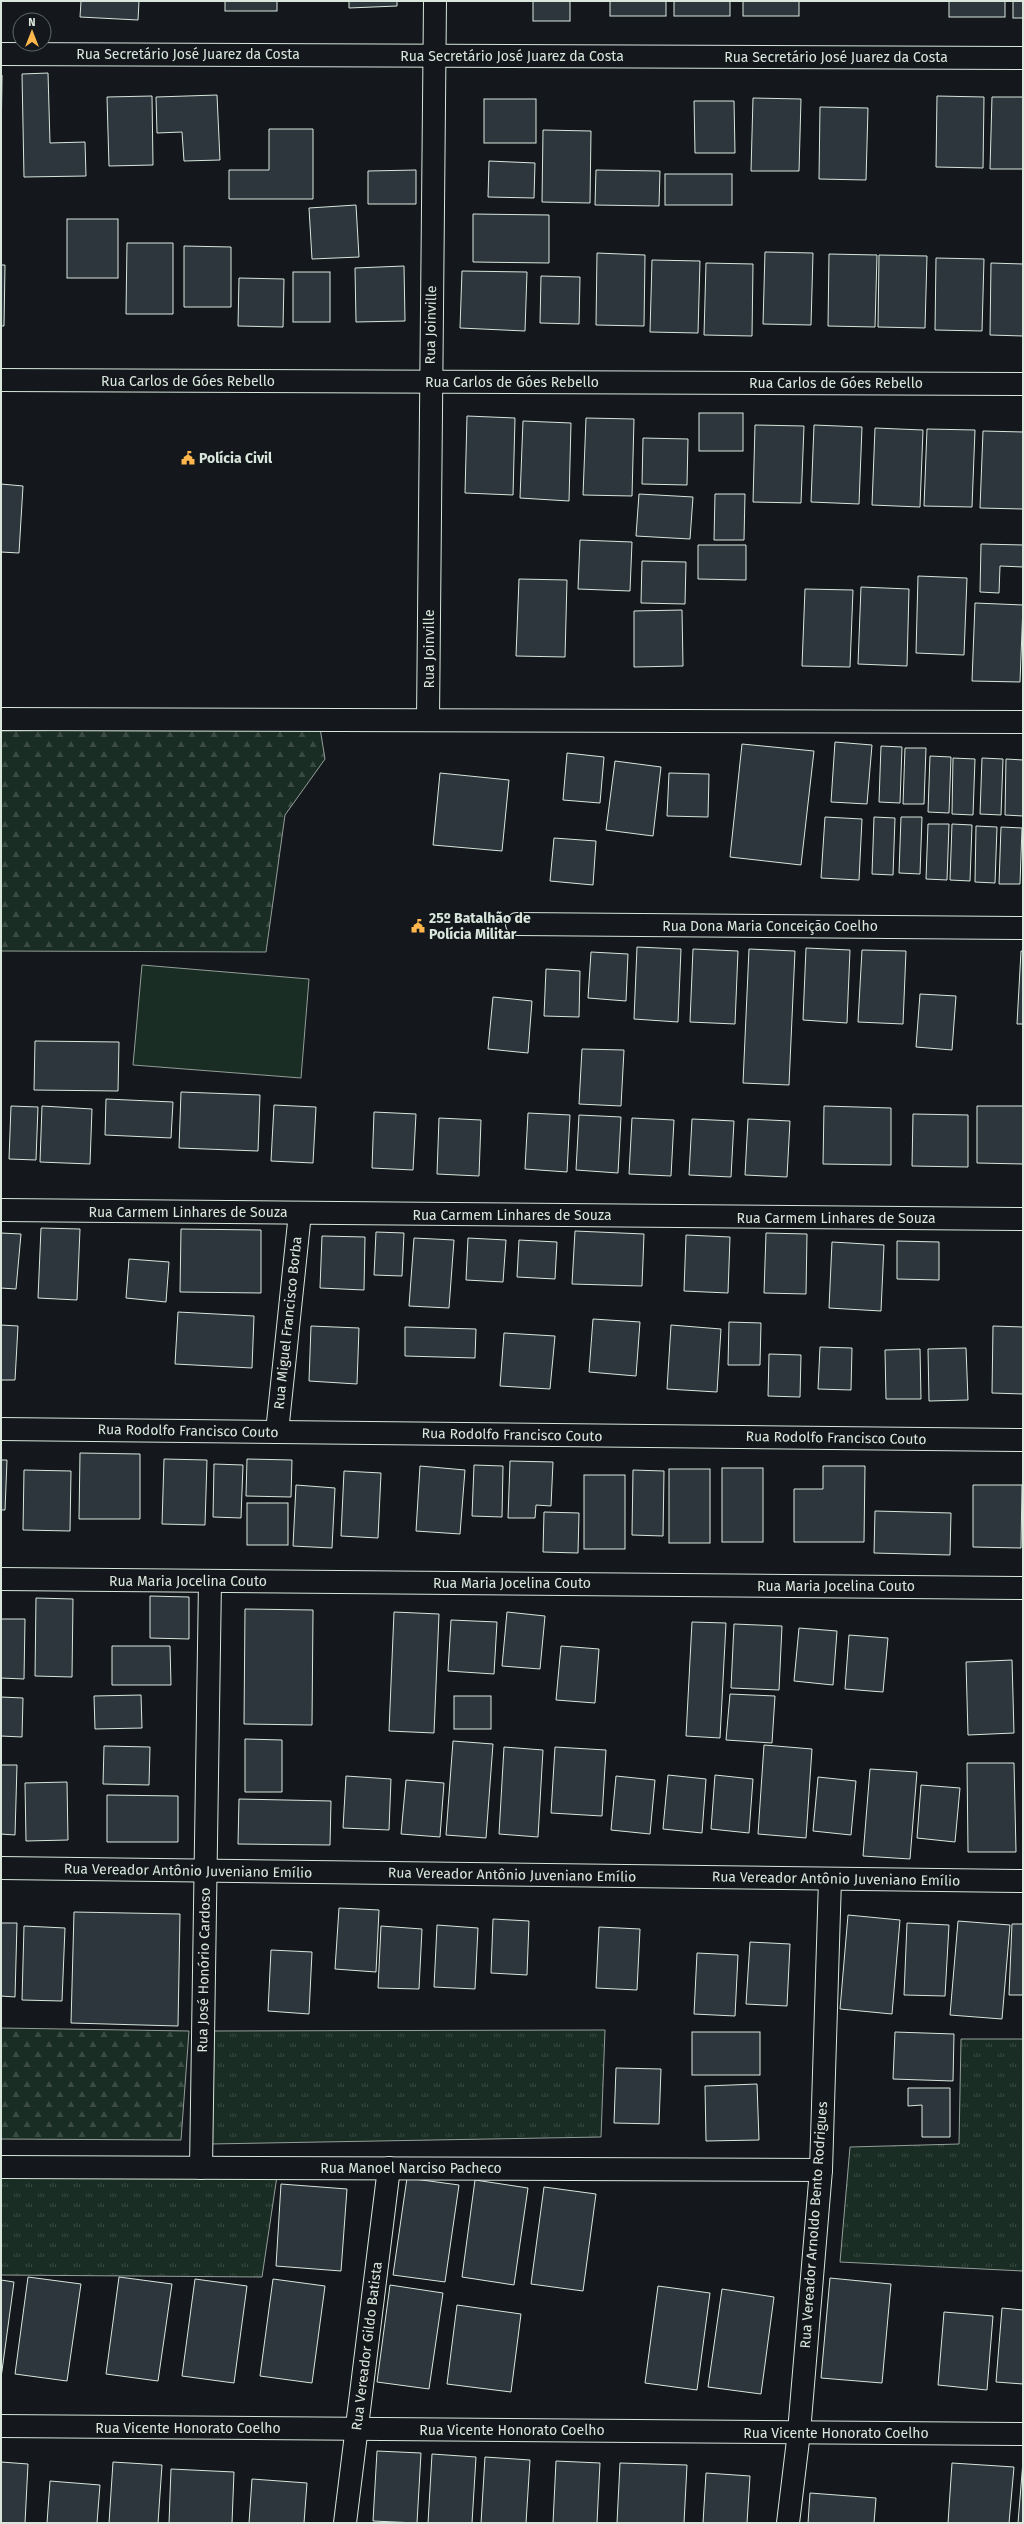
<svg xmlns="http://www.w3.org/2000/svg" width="1024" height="2524" font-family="'Fira Sans',sans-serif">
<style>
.grass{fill:url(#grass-tufts);stroke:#939e99}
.forest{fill:url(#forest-firs);stroke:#939e99}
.garden{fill:#1a2d24;stroke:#939e99}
.building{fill:#2c363c;stroke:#d8e6dc}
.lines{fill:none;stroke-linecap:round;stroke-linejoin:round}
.street-casing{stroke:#d8e6dc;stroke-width:24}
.street{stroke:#14181c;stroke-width:22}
.labels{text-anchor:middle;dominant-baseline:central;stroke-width:3;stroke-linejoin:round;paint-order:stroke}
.street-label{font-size:14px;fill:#d8e6dc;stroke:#14181c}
.poi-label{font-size:14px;font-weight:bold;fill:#d8e6dc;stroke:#14181c;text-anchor:start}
</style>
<defs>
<pattern id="grass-tufts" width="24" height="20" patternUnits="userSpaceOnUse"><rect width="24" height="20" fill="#1a2d24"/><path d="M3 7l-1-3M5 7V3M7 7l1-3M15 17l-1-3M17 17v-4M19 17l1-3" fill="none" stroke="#3b4b43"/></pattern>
<pattern id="forest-firs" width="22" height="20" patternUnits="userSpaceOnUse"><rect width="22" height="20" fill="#1a2d24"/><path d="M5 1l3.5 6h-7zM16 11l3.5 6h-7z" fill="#3b4b43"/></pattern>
</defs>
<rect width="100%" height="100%" fill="#14181c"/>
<g class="grass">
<polygon points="605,2030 601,2137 210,2144 209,2031"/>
<polygon points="961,2039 1023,2039 1023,2271 840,2262 850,2147 959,2144"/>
<polygon points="1,2175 277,2176 262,2277 1,2275"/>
</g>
<g class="forest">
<polygon points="320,728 325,759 285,815 266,952 1,951 1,731"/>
<polygon points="1,2028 189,2031 181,2140 1,2139"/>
</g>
<polygon class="garden" points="142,965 309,979 301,1078 133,1065"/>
<g class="building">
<polygon points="81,1 139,1 138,20 80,17"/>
<rect x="225" y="1" width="52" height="10"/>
<polygon points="349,1 397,1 397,6 349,8"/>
<rect x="533" y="1" width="37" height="20"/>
<rect x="610" y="1" width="56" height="15"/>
<rect x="674" y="1" width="56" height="15"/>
<rect x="743" y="1" width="56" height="15"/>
<rect x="949" y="1" width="56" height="16"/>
<rect x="1013" y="1" width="10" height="17"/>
<polygon points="48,73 50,143 85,142 86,176 24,177 22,74"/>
<polygon points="1,75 2,75 1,148"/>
<polygon points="217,95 220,160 184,161 182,132 157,133 156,97"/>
<polygon points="152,96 153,165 109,166 107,97"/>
<polygon points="937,96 984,97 983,168 936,167"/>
<polygon points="992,97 1023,97 1023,169 990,169"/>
<polygon points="753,98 801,99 799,171 751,171"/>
<rect x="484" y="99" width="52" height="44"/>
<polygon points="694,101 734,101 735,153 695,153"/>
<polygon points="820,107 868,108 866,180 819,179"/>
<polygon points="269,129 313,129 313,199 229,199 229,170 269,170"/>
<polygon points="543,130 591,131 590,203 542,202"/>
<polygon points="489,161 535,163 534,198 488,197"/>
<polygon points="416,170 416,204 368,204 368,171"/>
<polygon points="596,170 660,171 659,206 595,205"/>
<rect x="665" y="174" width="67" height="31"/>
<polygon points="356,205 359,257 312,259 309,208"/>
<polygon points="473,214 549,215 549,263 473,262"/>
<rect x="67" y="219" width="51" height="59"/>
<polygon points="127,243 173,243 173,314 126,314"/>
<polygon points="184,246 231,247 231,307 184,307"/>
<polygon points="765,252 813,253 811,325 763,324"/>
<polygon points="597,253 645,255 644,326 596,325"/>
<polygon points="829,254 877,255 875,327 828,326"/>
<polygon points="879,255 927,256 925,328 878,327"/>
<polygon points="936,258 984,259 982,331 935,330"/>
<polygon points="652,260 700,261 698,333 650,332"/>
<polygon points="706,263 753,264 752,336 704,335"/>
<polygon points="991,263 1023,264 1023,336 990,335"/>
<polygon points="1,265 5,265 4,326 1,326"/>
<polygon points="404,266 405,321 356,322 355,268"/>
<polygon points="462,271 527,272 525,331 460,328"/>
<rect x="293" y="272" width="37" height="50"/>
<polygon points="541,276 580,277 579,324 540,323"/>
<polygon points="239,278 284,279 283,327 238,326"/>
<rect x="699" y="413" width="44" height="38"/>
<polygon points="467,416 515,418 513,495 465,493"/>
<polygon points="586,418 634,419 632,496 583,495"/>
<polygon points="523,421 571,423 569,501 520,498"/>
<polygon points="755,425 804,426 801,503 753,502"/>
<polygon points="814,425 862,427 859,504 811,502"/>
<polygon points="875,428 923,430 920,507 872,505"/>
<polygon points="927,429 975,430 972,507 924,506"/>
<polygon points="983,431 1023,432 1023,509 980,508"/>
<polygon points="643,438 688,439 687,485 642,484"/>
<polygon points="1,484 23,486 19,553 1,552"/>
<polygon points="639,494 693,497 690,539 636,536"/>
<polygon points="715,494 745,494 744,540 714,540"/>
<polygon points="580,540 632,542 630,591 578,589"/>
<polygon points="981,544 1023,545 1023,567 1000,566 999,593 980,592"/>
<polygon points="698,545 746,545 746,580 698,579"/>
<polygon points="642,561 686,562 685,604 641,603"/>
<polygon points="918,576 967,578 964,655 916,653"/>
<polygon points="519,579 567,580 565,657 516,656"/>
<polygon points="861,587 909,589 907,666 858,664"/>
<polygon points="805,589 853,590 850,667 802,666"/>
<polygon points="975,603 1023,605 1020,682 972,681"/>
<polygon points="682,610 683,666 634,667 634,611"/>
<polygon points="835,742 872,745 867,804 831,802"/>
<polygon points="742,744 814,751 801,865 730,857"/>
<polygon points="881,746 902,747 900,803 879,802"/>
<polygon points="905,748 926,748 924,804 903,804"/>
<polygon points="567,753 604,757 600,803 563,800"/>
<polygon points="930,756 951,757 949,813 928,812"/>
<polygon points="953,758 975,759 973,815 952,814"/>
<polygon points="982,758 1003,759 1001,815 980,814"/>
<polygon points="1006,759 1023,760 1023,816 1005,815"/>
<polygon points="615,761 661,767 653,836 606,830"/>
<polygon points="440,773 509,780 502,851 433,845"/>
<polygon points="669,773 709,774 708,817 667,816"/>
<polygon points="825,817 862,819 859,880 821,878"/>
<polygon points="874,817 895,818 893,875 872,874"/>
<polygon points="901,817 922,817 920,874 899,873"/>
<polygon points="928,824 949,824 947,880 926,879"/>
<polygon points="952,824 972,825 970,881 950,880"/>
<polygon points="976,826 997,827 995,883 975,882"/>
<polygon points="1001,827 1022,828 1020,884 999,884"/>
<polygon points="554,838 596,841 593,885 550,881"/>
<polygon points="637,947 681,949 678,1022 634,1019"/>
<polygon points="806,948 850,950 847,1023 803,1020"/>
<polygon points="693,949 738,951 735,1024 690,1022"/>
<polygon points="749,949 795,951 789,1085 743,1083"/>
<polygon points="862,950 906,951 903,1024 858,1022"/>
<polygon points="1021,951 1023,951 1023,1024 1017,1024"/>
<polygon points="591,952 628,954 626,1001 588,998"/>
<polygon points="546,969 580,971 579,1017 544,1016"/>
<polygon points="920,994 956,996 952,1050 916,1047"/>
<polygon points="493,997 532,1001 528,1053 488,1049"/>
<polygon points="35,1041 119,1042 118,1091 34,1090"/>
<polygon points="582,1049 624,1050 621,1106 579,1104"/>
<polygon points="181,1092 260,1095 258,1151 179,1148"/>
<polygon points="106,1099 173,1102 171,1138 105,1135"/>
<polygon points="274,1105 316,1107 313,1163 271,1161"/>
<polygon points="11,1106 38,1107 36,1160 9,1159"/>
<polygon points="42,1106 92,1109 90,1164 40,1162"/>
<polygon points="824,1106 891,1108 891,1165 823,1164"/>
<polygon points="977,1106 1023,1106 1023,1164 977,1163"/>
<polygon points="374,1112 416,1114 413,1170 372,1168"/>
<polygon points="528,1113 570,1115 567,1172 525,1169"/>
<polygon points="913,1114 968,1115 968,1167 912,1166"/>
<polygon points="579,1115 621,1117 618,1173 576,1170"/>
<polygon points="439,1118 481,1120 479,1176 437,1174"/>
<polygon points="632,1118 674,1120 671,1176 629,1174"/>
<polygon points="692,1119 734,1121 731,1177 689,1175"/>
<polygon points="748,1119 790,1121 787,1177 745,1175"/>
<polygon points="41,1228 80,1229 77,1300 38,1298"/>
<polygon points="181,1229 261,1230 261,1293 180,1292"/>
<polygon points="575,1231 644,1234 642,1286 572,1284"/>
<polygon points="376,1232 404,1233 402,1276 374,1275"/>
<polygon points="1,1233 21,1234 16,1289 1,1288"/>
<polygon points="766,1233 807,1234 806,1294 764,1293"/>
<polygon points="686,1235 730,1237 728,1293 684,1291"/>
<polygon points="322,1236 365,1237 364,1290 320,1288"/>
<polygon points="414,1238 454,1240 449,1308 409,1306"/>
<polygon points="468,1238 506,1240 503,1282 466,1280"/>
<polygon points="519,1240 557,1242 555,1279 517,1277"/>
<polygon points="897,1241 939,1242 939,1280 897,1279"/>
<polygon points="832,1242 884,1245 881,1311 829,1308"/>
<polygon points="129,1259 169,1262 166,1302 126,1298"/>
<polygon points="178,1312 254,1316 252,1368 175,1364"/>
<polygon points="593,1319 640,1322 636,1376 589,1372"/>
<polygon points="729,1322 761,1323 760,1365 728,1365"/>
<polygon points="1,1325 18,1326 15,1380 1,1380"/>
<polygon points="671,1325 721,1329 717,1392 667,1389"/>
<polygon points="311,1326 359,1328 357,1384 309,1381"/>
<polygon points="993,1326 1023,1327 1023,1394 992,1393"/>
<polygon points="405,1327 476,1329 475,1358 405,1356"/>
<polygon points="504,1333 555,1336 550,1389 500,1386"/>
<polygon points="820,1347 852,1348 851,1390 818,1389"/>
<polygon points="966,1348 968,1400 929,1401 928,1349"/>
<polygon points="920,1349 921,1399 886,1399 885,1350"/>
<polygon points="769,1354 801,1355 800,1397 768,1396"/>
<polygon points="80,1453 140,1454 140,1519 79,1519"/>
<polygon points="164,1459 207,1460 205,1525 162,1524"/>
<polygon points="247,1459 292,1460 291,1497 246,1496"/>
<polygon points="1,1460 7,1460 5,1510 1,1510"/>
<polygon points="510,1461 553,1462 551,1506 536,1505 535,1518 508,1518"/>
<polygon points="214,1464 243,1465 241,1518 213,1517"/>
<polygon points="474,1465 503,1466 502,1517 472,1516"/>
<polygon points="420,1466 465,1470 460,1534 416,1531"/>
<polygon points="823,1466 865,1466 864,1542 794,1542 794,1489 823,1489"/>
<rect x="722" y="1468" width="41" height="74"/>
<rect x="669" y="1469" width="41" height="74"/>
<polygon points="24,1470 71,1471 70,1531 23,1530"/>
<polygon points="633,1470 664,1471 663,1536 632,1535"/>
<polygon points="344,1471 381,1473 378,1538 341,1536"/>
<rect x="584" y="1475" width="41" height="74"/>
<polygon points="296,1485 335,1488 332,1548 293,1546"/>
<polygon points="973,1485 1022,1485 1021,1548 973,1547"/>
<rect x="247" y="1503" width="41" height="42"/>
<polygon points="875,1511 951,1513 950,1555 874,1553"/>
<polygon points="544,1512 579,1513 578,1553 543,1552"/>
<polygon points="150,1596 189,1597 189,1639 150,1638"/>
<polygon points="36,1598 73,1599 72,1677 35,1676"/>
<polygon points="245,1609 313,1610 312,1725 244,1724"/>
<polygon points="394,1612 439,1614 434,1733 389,1731"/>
<polygon points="507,1612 545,1616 540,1669 502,1666"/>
<polygon points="1,1619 25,1619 24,1679 1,1678"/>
<polygon points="451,1620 497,1622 494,1674 448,1671"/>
<polygon points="692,1622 726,1623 720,1738 686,1736"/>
<polygon points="734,1624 782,1626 779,1690 731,1688"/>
<polygon points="799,1628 837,1631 833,1685 794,1681"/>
<polygon points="849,1635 888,1638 883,1692 845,1689"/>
<polygon points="112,1646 170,1646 171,1685 112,1685"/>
<polygon points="561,1646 599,1649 595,1703 556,1700"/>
<polygon points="1012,1660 1014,1733 968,1735 966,1662"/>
<polygon points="730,1694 775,1696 772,1743 726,1740"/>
<polygon points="141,1695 142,1728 95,1729 94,1696"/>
<rect x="454" y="1696" width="37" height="33"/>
<polygon points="1,1697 23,1698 22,1737 1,1736"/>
<polygon points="245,1739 282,1740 282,1792 245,1792"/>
<polygon points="453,1741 493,1744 486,1838 446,1835"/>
<polygon points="764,1745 812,1749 806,1838 758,1834"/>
<polygon points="104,1746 150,1747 149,1785 103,1784"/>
<polygon points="504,1747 543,1750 538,1837 499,1834"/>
<polygon points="555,1747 606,1750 602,1816 551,1813"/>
<polygon points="967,1763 1014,1763 1016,1852 968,1852"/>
<polygon points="1,1765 17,1765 15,1835 1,1834"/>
<polygon points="870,1769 917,1772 910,1859 863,1856"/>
<polygon points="668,1775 706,1779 702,1833 663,1829"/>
<polygon points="715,1775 753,1779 749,1833 711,1829"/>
<polygon points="346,1776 391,1779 389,1830 343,1828"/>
<polygon points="616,1776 655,1780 650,1834 611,1830"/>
<polygon points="818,1777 856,1781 851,1835 813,1831"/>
<polygon points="406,1780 444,1783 440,1837 401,1834"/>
<polygon points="67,1782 68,1840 26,1841 25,1783"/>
<polygon points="921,1785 960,1788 955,1842 917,1838"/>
<polygon points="107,1795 178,1796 178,1842 107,1842"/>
<polygon points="239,1799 331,1801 330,1845 238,1844"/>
<polygon points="339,1908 379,1910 376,1972 335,1969"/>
<polygon points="74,1912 180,1914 178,2026 71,2023"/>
<polygon points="848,1915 900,1920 892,2014 840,2009"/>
<polygon points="493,1919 529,1921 527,1975 491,1973"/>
<polygon points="958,1921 1010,1925 1002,2019 950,2015"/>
<polygon points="1,1923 17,1923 15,1997 1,1996"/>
<polygon points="907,1923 949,1925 945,1996 904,1995"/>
<polygon points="1012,1924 1023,1924 1023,1995 1009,1995"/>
<polygon points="437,1925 478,1928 475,1989 434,1987"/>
<polygon points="24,1926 65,1928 62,2001 22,2000"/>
<polygon points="381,1926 422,1929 419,1989 378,1988"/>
<polygon points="599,1927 640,1929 637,1990 596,1988"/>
<polygon points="750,1942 790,1944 787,2006 746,2004"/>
<polygon points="271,1950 312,1952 309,2014 268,2011"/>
<polygon points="697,1953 738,1955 735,2016 694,2014"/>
<rect x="692" y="2032" width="68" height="43"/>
<polygon points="895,2032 954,2034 953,2081 893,2079"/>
<polygon points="616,2068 661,2069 659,2124 614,2123"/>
<polygon points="757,2084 759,2140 706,2141 705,2086"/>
<polygon points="908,2088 950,2088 950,2137 922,2137 922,2105 908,2106"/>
<polygon points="407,2178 459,2185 445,2282 393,2275"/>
<polygon points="475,2180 528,2188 514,2285 462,2277"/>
<polygon points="281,2184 347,2189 341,2271 276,2266"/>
<polygon points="544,2187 596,2194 583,2291 531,2284"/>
<polygon points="28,2277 81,2284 67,2381 15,2374"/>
<polygon points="119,2277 172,2284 158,2381 106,2374"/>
<polygon points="830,2278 891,2284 882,2383 821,2378"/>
<polygon points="195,2279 247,2286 234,2383 182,2376"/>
<polygon points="273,2279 325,2286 312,2383 260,2376"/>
<polygon points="1,2280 14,2282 1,2378"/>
<polygon points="390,2285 443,2293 429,2389 377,2382"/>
<polygon points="658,2286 710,2293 697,2390 645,2383"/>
<polygon points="722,2289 774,2297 761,2394 708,2387"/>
<polygon points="457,2305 521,2314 511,2392 447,2384"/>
<polygon points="1002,2308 1023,2310 1023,2384 996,2382"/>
<polygon points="944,2312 993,2316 987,2390 938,2385"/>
<polygon points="377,2451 421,2453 417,2523 373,2521"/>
<polygon points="432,2454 476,2457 472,2523 428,2523"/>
<polygon points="485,2457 530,2460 526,2523 481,2523"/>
<polygon points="556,2461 600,2463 597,2523 553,2523"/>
<polygon points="1023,2461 1023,2523 1018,2523"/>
<polygon points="1,2462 28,2464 25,2523 1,2523"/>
<polygon points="113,2462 162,2465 158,2523 109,2523"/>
<polygon points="620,2463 687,2465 684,2523 617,2523"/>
<polygon points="952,2463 1014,2467 1009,2523 948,2523"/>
<polygon points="171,2469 234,2472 232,2523 169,2523"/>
<polygon points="706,2473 750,2476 747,2523 703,2523"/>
<polygon points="252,2479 307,2483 304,2523 249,2523"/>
<polygon points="50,2481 100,2485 97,2523 47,2523"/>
<polygon points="810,2493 876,2498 874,2523 808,2523"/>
</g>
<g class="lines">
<g class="street-casing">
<g id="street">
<polyline points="1,54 1023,58"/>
<polyline points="1,380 1023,384"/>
<polyline points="1,719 1023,722"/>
<polyline points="428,720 435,1"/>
<polyline points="517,924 1023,928"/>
<polyline points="1,1210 1023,1219"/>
<polyline points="1,1429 1023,1440"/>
<polyline points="277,1432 300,1213"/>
<polyline points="1,1579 1023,1588"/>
<polyline points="1,1868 1023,1881"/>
<polyline points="1,2167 821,2170"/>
<polyline points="201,2168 210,1581"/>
<polyline points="1,2426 1023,2434"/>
<polyline points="345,2523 389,2168"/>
<polyline points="788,2523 799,2432 821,2170 830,1879"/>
</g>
</g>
<use href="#street" class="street"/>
</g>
<defs>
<g id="civic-bare" transform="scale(1.08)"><path d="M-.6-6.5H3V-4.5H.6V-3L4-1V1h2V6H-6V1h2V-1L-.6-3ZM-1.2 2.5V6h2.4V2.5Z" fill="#ffb74d" stroke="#14181c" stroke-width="2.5" paint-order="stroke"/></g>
</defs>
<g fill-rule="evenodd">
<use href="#civic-bare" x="188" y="458"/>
<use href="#civic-bare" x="418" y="926"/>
</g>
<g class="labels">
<g class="street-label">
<text x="188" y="54">Rua Secretário José Juarez da Costa</text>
<text x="512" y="56">Rua Secretário José Juarez da Costa</text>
<text x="836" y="57">Rua Secretário José Juarez da Costa</text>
<text transform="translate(431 325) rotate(-89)">Rua Joinville</text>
<text x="188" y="381">Rua Carlos de Góes Rebello</text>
<text x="512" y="382">Rua Carlos de Góes Rebello</text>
<text x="836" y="383">Rua Carlos de Góes Rebello</text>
<text transform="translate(429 649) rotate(-90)">Rua Joinville</text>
<text x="770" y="926">Rua Dona Maria Conceição Coelho</text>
<text x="188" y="1212">Rua Carmem Linhares de Souza</text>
<text x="512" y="1215">Rua Carmem Linhares de Souza</text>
<text x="836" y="1218">Rua Carmem Linhares de Souza</text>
<text transform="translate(288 1323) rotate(-84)">Rua Miguel Francisco Borba</text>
<text transform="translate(188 1431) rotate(1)">Rua Rodolfo Francisco Couto</text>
<text transform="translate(512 1435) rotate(1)">Rua Rodolfo Francisco Couto</text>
<text transform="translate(836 1438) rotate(1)">Rua Rodolfo Francisco Couto</text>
<text x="188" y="1581">Rua Maria Jocelina Couto</text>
<text x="512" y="1583">Rua Maria Jocelina Couto</text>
<text x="836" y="1586">Rua Maria Jocelina Couto</text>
<text transform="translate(188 1871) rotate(1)">Rua Vereador Antônio Juveniano Emílio</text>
<text transform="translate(512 1875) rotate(1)">Rua Vereador Antônio Juveniano Emílio</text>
<text transform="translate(836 1879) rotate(1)">Rua Vereador Antônio Juveniano Emílio</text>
<text transform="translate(204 1970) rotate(-89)">Rua José Honório Cardoso</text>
<text x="411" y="2168">Rua Manoel Narciso Pacheco</text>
<text transform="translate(814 2225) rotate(-86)">Rua Vereador Arnoldo Bento Rodrigues</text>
<text transform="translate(367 2346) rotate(-83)">Rua Vereador Gildo Batista</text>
<text x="188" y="2428">Rua Vicente Honorato Coelho</text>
<text x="512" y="2430">Rua Vicente Honorato Coelho</text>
<text x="836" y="2433">Rua Vicente Honorato Coelho</text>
</g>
<g class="poi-label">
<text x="199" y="458">Polícia Civil</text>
<text x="429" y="918">25º Batalhão de<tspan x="429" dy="16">Polícia Militar</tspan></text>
</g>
</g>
<rect width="1024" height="2524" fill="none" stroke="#d8e6dc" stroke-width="4"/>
<g transform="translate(32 32)"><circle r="19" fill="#14181c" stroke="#626a69"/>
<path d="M0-3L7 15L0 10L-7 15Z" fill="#ffb74d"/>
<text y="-6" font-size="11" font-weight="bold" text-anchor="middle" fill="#d8e6dc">N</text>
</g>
</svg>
